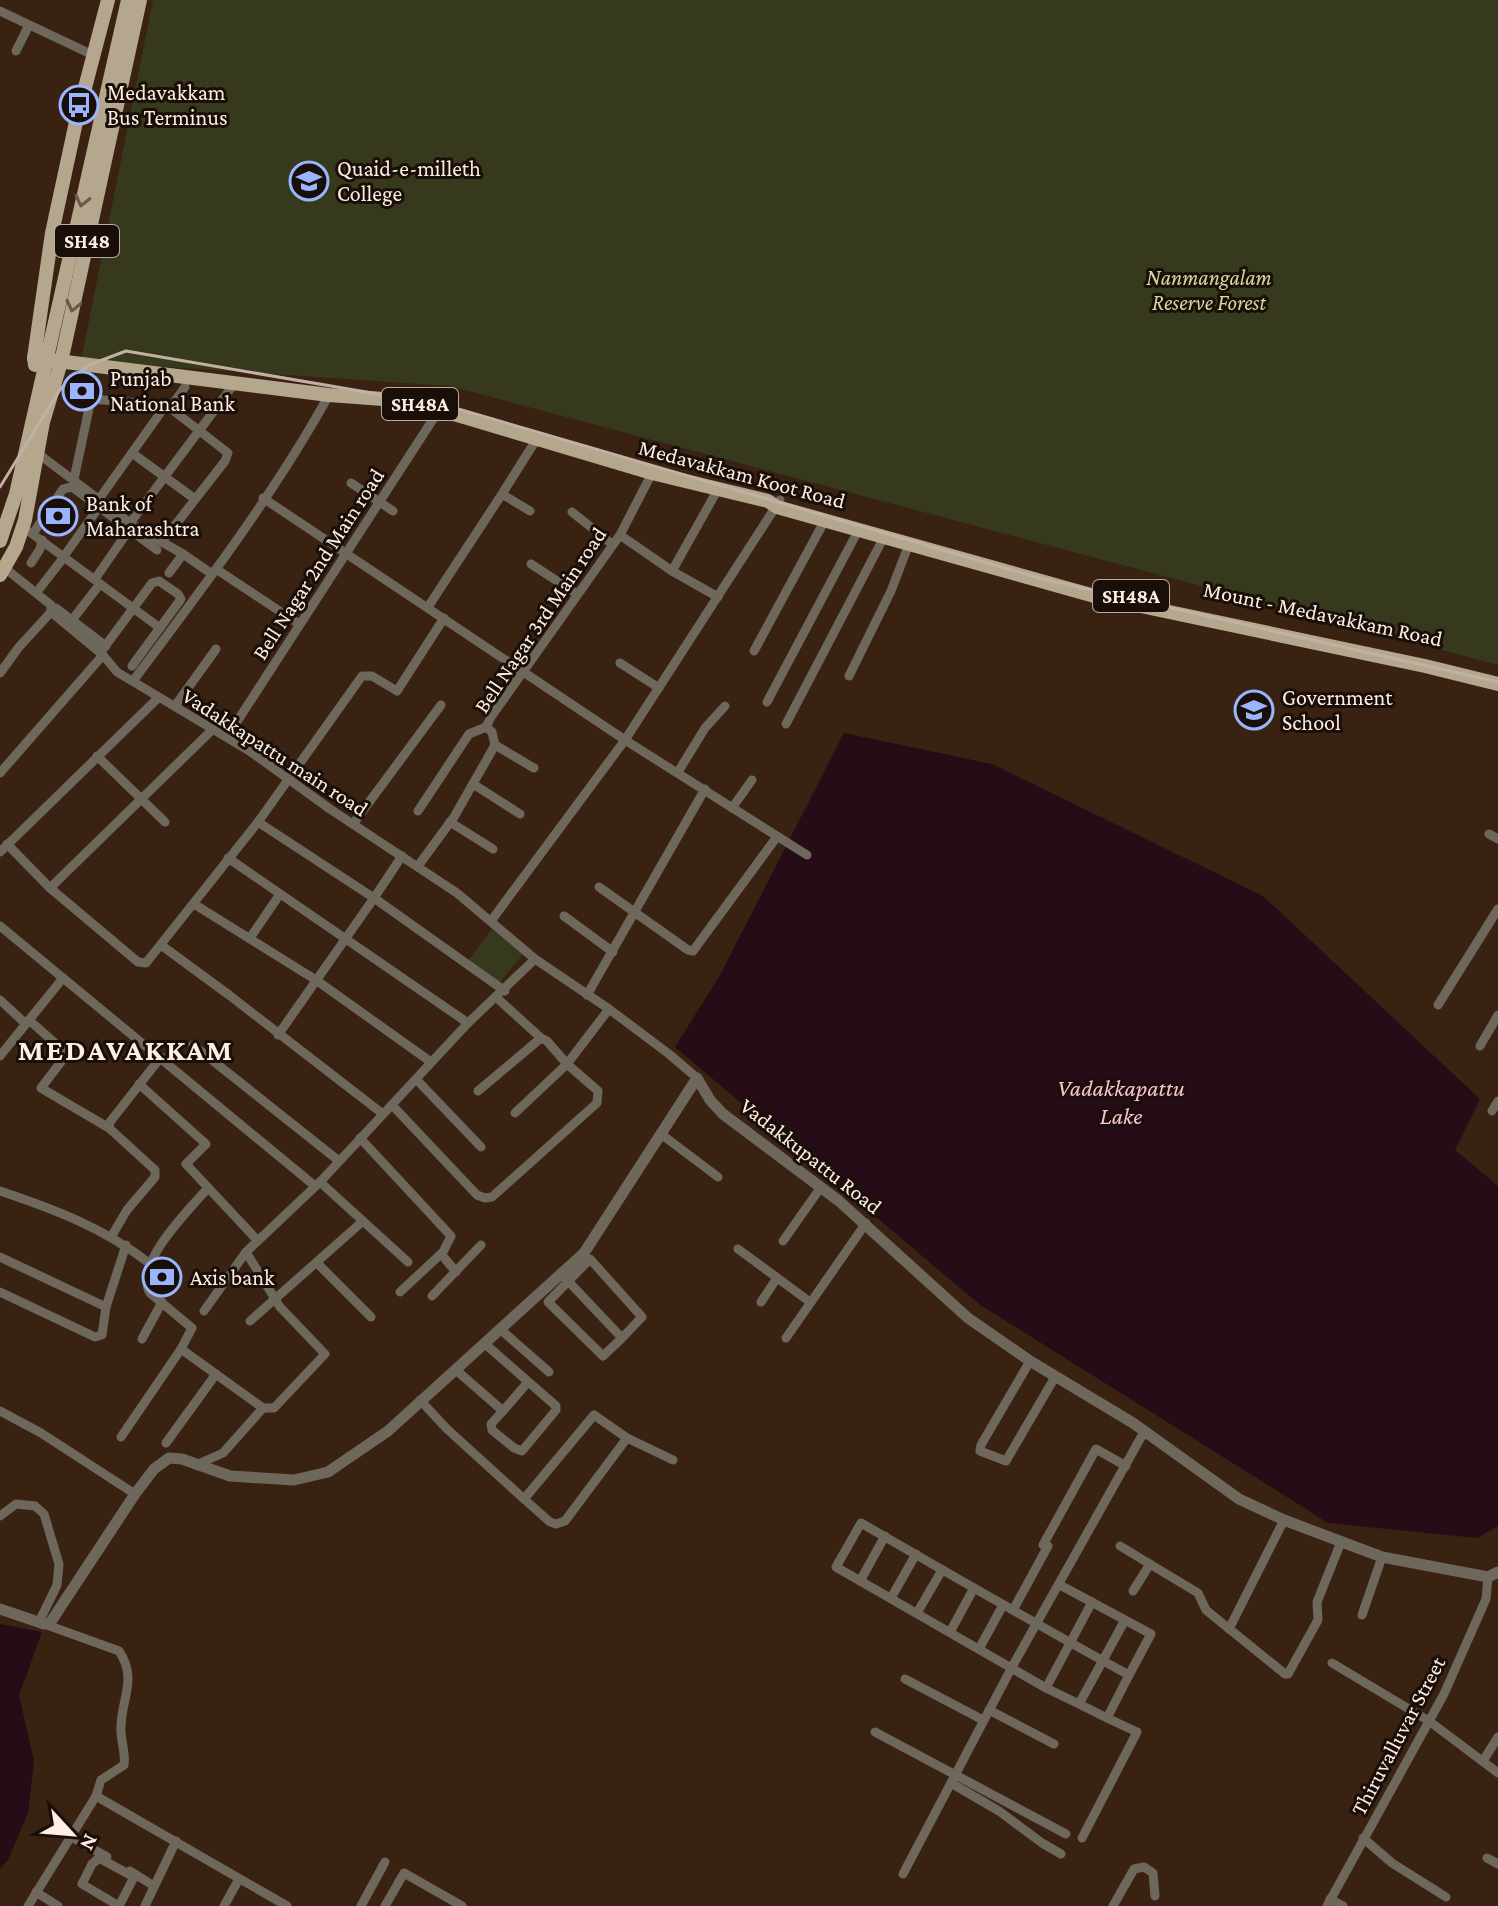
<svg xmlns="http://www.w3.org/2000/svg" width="1498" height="1906" font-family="'Crimson Pro',serif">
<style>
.green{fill:#37391d}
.water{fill:#250c17}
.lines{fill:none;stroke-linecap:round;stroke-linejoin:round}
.minor{stroke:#6e685c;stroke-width:9}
.tertiary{stroke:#6e685c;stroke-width:11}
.primary{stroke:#b4a78e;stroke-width:14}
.rail{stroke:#c3b0a4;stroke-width:3}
.oneway{stroke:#665a4b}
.labels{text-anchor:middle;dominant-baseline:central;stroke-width:6;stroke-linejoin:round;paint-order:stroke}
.shield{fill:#190e08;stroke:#b9aba1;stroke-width:2}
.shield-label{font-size:20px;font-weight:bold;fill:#feeee3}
.poi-label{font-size:22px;fill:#feeee3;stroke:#190e08;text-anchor:start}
.park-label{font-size:22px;font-style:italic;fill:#d4d89f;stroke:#190e08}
.street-label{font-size:22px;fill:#feeee3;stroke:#190e08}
.water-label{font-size:24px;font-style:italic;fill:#fcbfd5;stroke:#190e08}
.district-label{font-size:30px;font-weight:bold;letter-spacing:2px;fill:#feeee3;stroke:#190e08}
</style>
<rect width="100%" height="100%" fill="#3a2212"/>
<g class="green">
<polygon points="153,0 1498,0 1498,665 450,386 81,361"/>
<polygon points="492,929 523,954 500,982 468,961"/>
</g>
<g class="water">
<polygon points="844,733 992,764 1263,896 1480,1099 1455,1150 1498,1186 1498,1526 1477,1538 1328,1523 979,1304 675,1047 720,975"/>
<polygon points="0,1624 42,1632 19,1695 34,1761 28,1813 8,1860 0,1869"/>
</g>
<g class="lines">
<g class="minor">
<polyline points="0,11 93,55"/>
<polyline points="16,51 29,25"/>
<polyline points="170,408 185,387"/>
<polyline points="36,452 134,526 183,554 212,574"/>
<polyline points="132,453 195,499"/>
<polyline points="74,479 91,399 166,405 170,408 228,453 225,461 162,542"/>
<polyline points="351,483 393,511"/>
<polyline points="502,494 536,440"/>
<polyline points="263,498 625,740 491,921"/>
<polyline points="99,499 166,405"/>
<polyline points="780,500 625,740 807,855"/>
<polyline points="572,512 612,544"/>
<polyline points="130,523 234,384"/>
<polyline points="23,527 160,628"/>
<polyline points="36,529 63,489 72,487 157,550"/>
<polyline points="620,535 672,571 718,489"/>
<polyline points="67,552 99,507"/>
<polyline points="31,563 40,549 42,540"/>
<polyline points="531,564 577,594"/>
<polyline points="6,569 51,605 51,612 103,655 117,672 251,752 330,809 457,893 535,959 609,1009 669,1054 697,1078"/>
<polyline points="216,569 299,624"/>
<polyline points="672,571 718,597"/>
<polyline points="169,573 183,554"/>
<polyline points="97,576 129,530"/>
<polyline points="40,588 64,557"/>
<polyline points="428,607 502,494 530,511"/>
<polyline points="56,608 106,646"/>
<polyline points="72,620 100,584"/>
<polyline points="754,651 825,520"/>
<polyline points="100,653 152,583 159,581 178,594 181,599 132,666"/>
<polyline points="620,663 659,688"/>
<polyline points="0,673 19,647 51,612"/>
<polyline points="849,676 891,591 909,544"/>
<path d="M133 681C202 589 273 496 329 395"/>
<polyline points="767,702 859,529"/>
<polyline points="175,706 216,649"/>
<polyline points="786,724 884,537"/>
<polyline points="227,737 439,410"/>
<polyline points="495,745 534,768"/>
<polyline points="97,756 165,822"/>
<polyline points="678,772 705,728 725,706"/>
<polyline points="0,773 103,655"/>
<polyline points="473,784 520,814"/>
<polyline points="732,808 752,780"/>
<polyline points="418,811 469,734 486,727"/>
<polyline points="258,822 374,898 402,856"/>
<polyline points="450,822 493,849"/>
<polyline points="353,824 441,705"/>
<polyline points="1489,834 1498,839"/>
<polyline points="7,844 50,888 138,962 146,963 258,822 362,676 372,676 397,691 444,618"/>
<polyline points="0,852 158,698"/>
<polyline points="228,858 468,1023"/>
<polyline points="418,866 454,817 495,745 492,732 486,727 491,717 620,535 652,473"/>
<polyline points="599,887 688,950 693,951 776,838"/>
<polyline points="50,888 213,729"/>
<polyline points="194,904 316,980 431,1062"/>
<polyline points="564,916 613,952"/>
<polyline points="0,926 315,1186"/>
<polyline points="250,938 280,894"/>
<polyline points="161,945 229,995 383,1114"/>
<polyline points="587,995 705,789"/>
<polyline points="497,998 541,1038"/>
<polyline points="0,1000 26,1024"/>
<polyline points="1438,1005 1498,909"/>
<polyline points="29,1020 65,1052 64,1058 41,1088 109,1128"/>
<polyline points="278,1035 374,898 505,991"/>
<polyline points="193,1045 339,1161"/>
<polyline points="1480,1046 1498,1015"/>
<polyline points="0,1056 63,978"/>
<polyline points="416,1079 481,1147"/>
<polyline points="139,1084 206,1144 186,1164 257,1240"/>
<polyline points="392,1105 477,1195 485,1198 492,1197 597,1103 598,1091 567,1064 547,1041 541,1038 478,1091"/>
<polyline points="1492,1111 1498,1101"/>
<polyline points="515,1113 567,1064 609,1009"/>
<polyline points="661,1134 718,1177"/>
<polyline points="360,1138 451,1236 443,1252 400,1292"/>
<polyline points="320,1182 408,1262"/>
<path d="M0 1191C54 1209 104 1228 149 1263"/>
<polyline points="111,1237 127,1210 155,1177 155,1170 109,1128 110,1122 161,1057"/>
<polyline points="783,1241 821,1187"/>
<polyline points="738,1249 810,1302"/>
<polyline points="441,1254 456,1272"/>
<polyline points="0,1257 106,1307"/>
<polyline points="317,1263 371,1317"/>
<polyline points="561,1273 568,1281 622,1338 642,1317 590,1259 548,1302 603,1356 622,1338"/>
<polyline points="0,1292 95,1337 102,1335 106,1307 126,1245"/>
<polyline points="432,1296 481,1245"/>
<polyline points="761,1302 777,1278"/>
<polyline points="204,1311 246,1252 320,1182 468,1023 535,959"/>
<polyline points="250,1321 363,1221"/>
<polyline points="500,1329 549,1372"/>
<polyline points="786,1338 866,1223"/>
<polyline points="142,1339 162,1302"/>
<polyline points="181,1349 263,1408 274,1408 325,1354 280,1307 246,1252"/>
<polyline points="1030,1361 981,1445 980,1451 1006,1461 1055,1377"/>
<polyline points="456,1370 503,1411 491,1424 492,1430 514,1448 522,1451 556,1410 556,1406 484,1343"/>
<polyline points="420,1400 447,1429 524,1499 594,1415 627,1438 673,1460"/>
<polyline points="0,1411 41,1433 135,1494"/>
<polyline points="503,1411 528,1382"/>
<path d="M121 1437 181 1349 192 1328 150 1293C133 1264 189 1210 207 1189"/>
<polyline points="166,1443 216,1374"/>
<polyline points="196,1465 223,1453 263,1408"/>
<polyline points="524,1499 550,1522 556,1524 565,1521 627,1438"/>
<polyline points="0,1516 16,1504 35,1506 44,1514 59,1564 57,1585 39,1622"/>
<polyline points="1120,1546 1198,1593 1206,1610 1285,1674 1288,1674 1318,1620 1317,1602 1341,1542"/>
<polyline points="860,1581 885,1536"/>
<polyline points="1060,1585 1151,1634 1129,1675"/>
<polyline points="1133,1591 1150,1564"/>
<polyline points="891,1598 916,1554"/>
<polyline points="1013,1610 1048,1546 1043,1545 1096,1449 1126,1466"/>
<polyline points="917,1613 942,1570"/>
<polyline points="1362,1615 1382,1557"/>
<polyline points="1229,1629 1284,1520"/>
<polyline points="950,1632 974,1588"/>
<polyline points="979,1649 1003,1605"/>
<polyline points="1332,1663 1429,1721 1498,1773"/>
<polyline points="905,1679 983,1720"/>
<polyline points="1046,1688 1092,1602"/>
<path d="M1079 1704 1107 1718 1129 1675C1039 1626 950 1574 861 1523L836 1567 1046 1688 1079 1704 1125 1620"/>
<polyline points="989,1710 1054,1744"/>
<polyline points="875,1732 1066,1834"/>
<polyline points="1483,1761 1498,1737"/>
<polyline points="951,1783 999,1811 1042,1843 1061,1854"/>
<polyline points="96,1796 287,1906"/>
<polyline points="72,1837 107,1857"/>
<polyline points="1082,1838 1137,1732 1107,1718"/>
<polyline points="1363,1838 1392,1863 1446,1897"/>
<polygon points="99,1858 134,1877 119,1906 82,1884 92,1864"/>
<polyline points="1487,1858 1498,1864"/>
<polyline points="130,1871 154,1886"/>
<polyline points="903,1874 1012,1667 1144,1432"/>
<polyline points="36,1892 58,1906"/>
<polyline points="1330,1899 1343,1906"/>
<path d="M28 1906 96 1796 101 1780 124 1765C126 1753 120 1739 121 1727 121 1699 138 1679 119 1651L47 1625"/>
<polyline points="145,1906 176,1841"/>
<polyline points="224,1906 239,1879"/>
<polyline points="361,1906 385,1862"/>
<polyline points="385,1906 404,1873 462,1906"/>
<polyline points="1113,1906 1134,1869 1144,1867 1153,1873 1155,1896"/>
<polyline points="1327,1906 1444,1694 1486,1599 1488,1577"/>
</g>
<polyline class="tertiary" points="0,1609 44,1624 50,1623 135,1494 154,1469 169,1458 182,1459 230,1476 294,1480 328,1472 388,1431 584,1253 697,1078 710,1100 723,1114 839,1201 968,1318 1030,1361 1133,1423 1239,1499 1284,1520 1382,1557 1488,1577 1498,1572"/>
<g class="primary">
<polyline points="34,358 329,395 410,401 652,473 768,501 777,507 1098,597 1425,666 1498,684"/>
<polyline points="35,365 34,358 52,233 76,122 108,0"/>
<polyline points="0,541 16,494 128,0"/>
<polyline points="0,575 16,547 25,520 43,422 61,362 140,0"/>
</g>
<polyline class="rail" points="0,487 61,388 89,365 126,351 448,406 1039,578 1498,682"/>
</g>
<defs><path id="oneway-chevron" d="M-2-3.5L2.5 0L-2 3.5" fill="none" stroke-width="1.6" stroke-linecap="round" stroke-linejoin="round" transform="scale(2)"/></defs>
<g class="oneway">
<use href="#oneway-chevron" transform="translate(82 201) rotate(103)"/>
<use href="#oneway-chevron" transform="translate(73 306) rotate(103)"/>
</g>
<defs>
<g id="bus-ring" transform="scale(2)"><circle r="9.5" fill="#190e08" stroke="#9ab5fd" stroke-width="1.5"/><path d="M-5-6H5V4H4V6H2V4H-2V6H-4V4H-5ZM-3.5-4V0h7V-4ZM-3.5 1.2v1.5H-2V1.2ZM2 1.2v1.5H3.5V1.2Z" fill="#9ab5fd"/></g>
<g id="university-ring" transform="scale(2)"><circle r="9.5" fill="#190e08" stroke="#9ab5fd" stroke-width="1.5"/><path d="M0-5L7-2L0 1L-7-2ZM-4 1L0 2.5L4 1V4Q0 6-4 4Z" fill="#9ab5fd"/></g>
<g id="bank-ring" transform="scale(2)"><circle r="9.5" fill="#190e08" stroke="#9ab5fd" stroke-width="1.5"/><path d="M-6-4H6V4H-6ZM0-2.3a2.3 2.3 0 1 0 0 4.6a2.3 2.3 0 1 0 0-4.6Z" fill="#9ab5fd"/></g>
<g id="school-ring" transform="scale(2)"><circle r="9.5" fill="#190e08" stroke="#9ab5fd" stroke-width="1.5"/><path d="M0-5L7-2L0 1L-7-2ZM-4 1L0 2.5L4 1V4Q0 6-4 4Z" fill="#9ab5fd"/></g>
</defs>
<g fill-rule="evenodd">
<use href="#bus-ring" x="79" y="105"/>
<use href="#university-ring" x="309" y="181"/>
<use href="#bank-ring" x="82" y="391"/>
<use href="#bank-ring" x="58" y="516"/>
<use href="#school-ring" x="1254" y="710"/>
<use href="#bank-ring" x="162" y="1277"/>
</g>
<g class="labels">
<g class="shield">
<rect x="55" y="225" width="64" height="32" rx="6"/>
<rect x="382" y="388" width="76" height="32" rx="6"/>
<rect x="1093" y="580" width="76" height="32" rx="6"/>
</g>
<g class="shield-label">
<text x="87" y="241">SH48</text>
<text x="420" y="404">SH48A</text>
<text x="1131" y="596">SH48A</text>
</g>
<g class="poi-label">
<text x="107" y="92">Medavakkam<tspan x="107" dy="25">Bus Terminus</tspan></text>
<text x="337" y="168">Quaid-e-milleth<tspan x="337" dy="25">College</tspan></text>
<text x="110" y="378">Punjab<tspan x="110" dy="25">National Bank</tspan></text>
<text x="86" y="503">Bank of<tspan x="86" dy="25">Maharashtra</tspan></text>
<text x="1282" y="697">Government<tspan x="1282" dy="25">School</tspan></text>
<text x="190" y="1277">Axis bank</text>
</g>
<g class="park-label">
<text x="1209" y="277">Nanmangalam<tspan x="1209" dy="25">Reserve Forest</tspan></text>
</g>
<g class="street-label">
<text transform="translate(742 474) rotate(15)">Medavakkam Koot Road</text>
<text transform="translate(318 564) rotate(-57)">Bell Nagar 2nd Main road</text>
<text transform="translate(1323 614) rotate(12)">Mount - Medavakkam Road</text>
<text transform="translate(540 620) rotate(-56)">Bell Nagar 3rd Main road</text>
<text transform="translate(275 752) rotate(33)">Vadakkapattu main road</text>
<text transform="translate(811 1156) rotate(38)">Vadakkupattu Road</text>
<text transform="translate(1398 1736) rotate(-62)">Thiruvalluvar Street</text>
</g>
<g class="water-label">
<text x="1121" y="1087">Vadakkapattu<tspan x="1121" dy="28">Lake</tspan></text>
</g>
<g class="district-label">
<text x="126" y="1049">MEDAVAKKAM</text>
</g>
</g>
<g transform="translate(72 1834) rotate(116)" stroke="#190e08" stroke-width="6" paint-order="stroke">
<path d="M0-6L14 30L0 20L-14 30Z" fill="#feeee3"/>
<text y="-12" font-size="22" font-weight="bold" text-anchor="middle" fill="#feeee3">N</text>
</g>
</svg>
